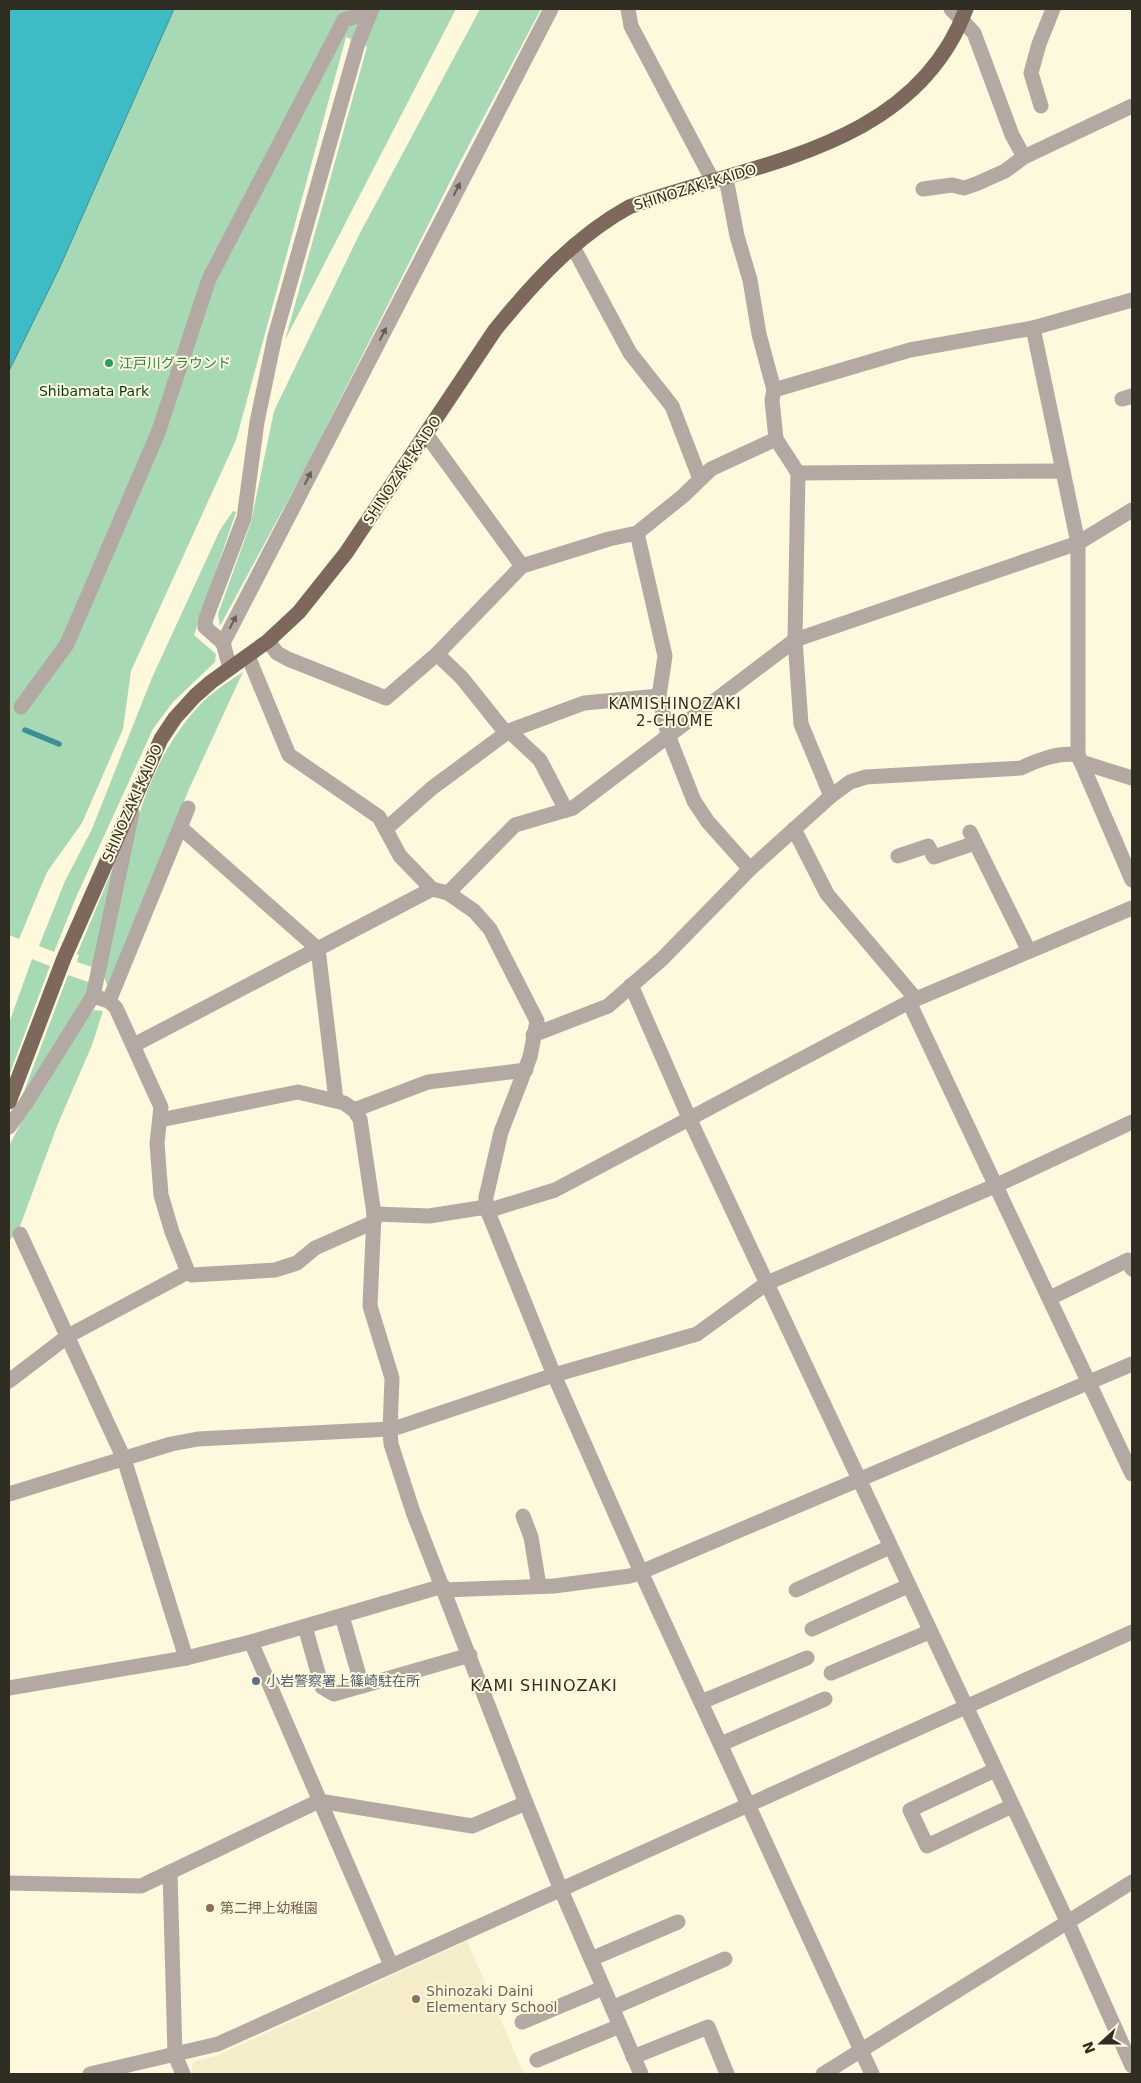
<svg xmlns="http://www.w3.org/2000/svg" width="1141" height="2083" font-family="'DejaVu Sans','Noto Sans JP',sans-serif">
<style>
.built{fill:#f5edc9}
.green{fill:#a7d9b5}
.water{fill:#3ebcc6;stroke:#3a9195}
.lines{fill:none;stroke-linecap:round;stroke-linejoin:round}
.stream{stroke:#3a9195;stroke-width:5.5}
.minor{stroke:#b4a9a2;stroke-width:15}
.major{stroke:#7c685c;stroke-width:15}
.oneway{fill:#655f56}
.leisure-dot{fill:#2e9e5b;stroke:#fef8dc;stroke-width:2}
.service-dot{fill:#5c6f8a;stroke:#fef8dc;stroke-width:2}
.education-dot{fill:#8d6e63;stroke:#fef8dc;stroke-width:2}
.labels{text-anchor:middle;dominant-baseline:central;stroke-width:4;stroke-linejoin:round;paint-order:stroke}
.street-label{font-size:14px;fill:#302e23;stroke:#fef8dc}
.leisure-label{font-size:14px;fill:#27864d;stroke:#fef8dc;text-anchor:start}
.park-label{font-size:14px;fill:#003f1e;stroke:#fef8dc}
.service-label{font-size:14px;fill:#4e5e75;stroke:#fef8dc;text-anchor:start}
.education-label{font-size:14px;fill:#785e54;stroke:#fef8dc;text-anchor:start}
.neighbourhood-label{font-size:15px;letter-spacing:1px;fill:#302e23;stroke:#fef8dc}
.quarter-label{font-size:16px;letter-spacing:1px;fill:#302e23;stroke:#fef8dc}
</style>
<rect width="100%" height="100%" fill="#fef8dc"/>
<polygon class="built" points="467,1941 524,2074 194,2074 191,2068 195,2061 216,2056"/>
<g class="green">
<polygon points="174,9 456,9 285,340 367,47 346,37 236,440 131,671 123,729 82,823 47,872 19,939 9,935 9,371 59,269"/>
<polygon points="480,9 541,9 460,162 308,463 220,626 218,614 251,522 274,411 359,235"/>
<polygon points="233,511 236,512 194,635 216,654 215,662 173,702 153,729 77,895 54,952 39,946 65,881 92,829 151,680 220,530"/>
<path d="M243 672 189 789 109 990 104 977C122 885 132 779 198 707 210 693 228 682 243 672Z"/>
<polygon points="118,856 95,968 77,962 79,955 77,954"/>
<polygon points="32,959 50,966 9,1076 9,1023"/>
<polygon points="68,975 91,983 85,997 20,1102"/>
<polygon points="94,1010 103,1011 92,1045 57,1126 19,1229 9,1241 9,1146 30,1106 88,1015"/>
</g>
<polygon class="water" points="9,9 174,9 59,269 9,371"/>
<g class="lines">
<polyline class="stream" points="25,730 59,744"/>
<g class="minor">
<polyline points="628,9 631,26 713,181"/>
<polyline points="951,9 974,33 1012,135 1024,157"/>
<polyline points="1041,106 1031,73 1039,44 1053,9"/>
<polyline points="726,178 737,236 750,280 759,334 774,390 772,400 776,439 798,473 1063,471 1078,543 1078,755 1132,880"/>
<polyline points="923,189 952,185 964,188 976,184 1005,171 1024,157 1132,106"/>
<polyline points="573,247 630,353 672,406 700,479"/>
<polyline points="1033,328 1063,471"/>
<polyline points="774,390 910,350 1033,328 1132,300"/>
<polyline points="1122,399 1132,396"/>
<polyline points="426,434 522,566"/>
<polyline points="798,473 795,640 801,724 831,796"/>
<polyline points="637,533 665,656 659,696 668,735 694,801 708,822 750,869"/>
<polyline points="268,641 277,653 288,659 386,698 437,654 522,566 609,539 637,533 683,496 711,469 776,439"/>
<polyline points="223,643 205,627 206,618 244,518 257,422 275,336 358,43 372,9"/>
<polyline points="437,654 462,678 506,733"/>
<polyline points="248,656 289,755 379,817 400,856 432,889 448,893 474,911 490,929 537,1021 530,1057 501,1132 486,1197 486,1207 554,1375 641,1572 872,2074"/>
<polyline points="230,668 223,643 551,9"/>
<polyline points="21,707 67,644 158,433 209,279 344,20 370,12"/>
<polyline points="509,731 540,760 566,810"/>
<polyline points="1081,762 1132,778"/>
<polyline points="180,827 318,949 336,1100"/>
<polyline points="386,829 432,788 509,731 584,703 659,696"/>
<polyline points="794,829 827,894 916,999"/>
<polyline points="970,832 1029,951"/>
<polyline points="898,856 928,846 934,857 975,843"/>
<polyline points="448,893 515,825 573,808 795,640 1078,543 1132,510"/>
<polyline points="631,985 690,1120 1068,1923 1132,2066"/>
<polyline points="93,996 109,1001 116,1008 161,1107 157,1143 161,1195 172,1232 188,1272 192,1275 275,1270 297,1263 315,1248 374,1222"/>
<polyline points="109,1001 188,808"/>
<polyline points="909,1002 1132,1474"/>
<path d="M533 1035 608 1006 662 959 750 869 831 796 850 782 866 777 1021 768C1038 760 1058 752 1078 755"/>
<polyline points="134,1045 432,889"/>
<polyline points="354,1110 428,1082 526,1070"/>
<polyline points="160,1120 298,1092 344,1103 354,1110 360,1119 374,1214 370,1306 392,1378 390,1429 391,1444 413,1512 526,1803 561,1890 641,2074"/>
<polyline points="9,1127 26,1103 93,996 132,813"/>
<polyline points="487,1211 555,1190 909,1002 1132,908"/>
<polyline points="374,1214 429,1216 486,1207"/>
<polyline points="20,1234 124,1459 186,1658"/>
<polyline points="1050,1298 1128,1260 1132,1269"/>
<polyline points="9,1381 68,1336 188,1272"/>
<polyline points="9,1494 171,1444 198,1439 390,1429 402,1426 554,1375 697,1334 767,1283 997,1185 1132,1122"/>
<polyline points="523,1516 531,1537 539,1586"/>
<polyline points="445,1590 554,1586 630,1576 641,1572 1132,1364"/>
<polyline points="796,1590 890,1547"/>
<polyline points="342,1616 362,1686"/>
<polyline points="305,1627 322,1687 334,1694 470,1655"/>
<polyline points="812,1629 908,1586"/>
<polyline points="251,1642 391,1965"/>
<polyline points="831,1673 929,1632"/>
<polyline points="9,1688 186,1658 251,1642 443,1586"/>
<polyline points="701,1702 807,1658"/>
<polyline points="721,1744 825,1699"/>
<polyline points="995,1770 910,1810 927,1846 1012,1806"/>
<polyline points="170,1872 175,2055 183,2074"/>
<polyline points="9,1883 141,1886 319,1801 472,1826 526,1803"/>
<polyline points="591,1959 678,1922"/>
<polyline points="612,2008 725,1959"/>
<polyline points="522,2022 603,1988"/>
<polyline points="633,2057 708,2027 727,2074"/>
<polyline points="537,2060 620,2026"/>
<polyline points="90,2074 218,2044 1132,1632"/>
<polyline points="823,2074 1132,1882"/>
</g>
<path class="major" d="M9 1102 64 958 161 739 175 718 195 696 211 682 268 641 299 612 346 553 495 330C534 282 575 237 629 207 750 163 914 150 966 9"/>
</g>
<defs><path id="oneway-solid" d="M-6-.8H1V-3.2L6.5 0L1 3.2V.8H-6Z" transform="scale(1.25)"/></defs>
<g class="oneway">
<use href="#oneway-solid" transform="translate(457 189) rotate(-63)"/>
<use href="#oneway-solid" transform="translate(383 334) rotate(-63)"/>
<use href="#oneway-solid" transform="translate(308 478) rotate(-63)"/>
<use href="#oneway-solid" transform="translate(233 622) rotate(-63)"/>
</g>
<circle class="leisure-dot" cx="109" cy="363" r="5"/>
<circle class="service-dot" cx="256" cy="1681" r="5"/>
<g class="education-dot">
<circle cx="210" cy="1908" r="5"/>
<circle cx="416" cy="1999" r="5"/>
</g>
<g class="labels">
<g class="street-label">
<text transform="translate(695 187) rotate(-17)">SHINOZAKI-KAIDO</text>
<text transform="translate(402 470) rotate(-56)">SHINOZAKI-KAIDO</text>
<text transform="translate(132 803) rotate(-66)">SHINOZAKI-KAIDO</text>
</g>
<g class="leisure-label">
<text x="119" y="363">江戸川グラウンド</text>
</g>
<g class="park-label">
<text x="94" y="391">Shibamata Park</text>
</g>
<g class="service-label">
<text x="266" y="1681">小岩警察署上篠崎駐在所</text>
</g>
<g class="education-label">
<text x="220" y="1908">第二押上幼稚園</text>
<text x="426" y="1991">Shinozaki Daini<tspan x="426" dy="16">Elementary School</tspan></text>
</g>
<g class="neighbourhood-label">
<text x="675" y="704">KAMISHINOZAKI<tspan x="675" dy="17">2-CHOME</tspan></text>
</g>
<g class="quarter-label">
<text x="544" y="1685">KAMI SHINOZAKI</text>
</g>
</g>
<rect width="1141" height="2083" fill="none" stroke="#302e23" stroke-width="20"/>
<g transform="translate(1101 2043) rotate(249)" stroke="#fef8dc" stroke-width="4" paint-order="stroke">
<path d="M0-4L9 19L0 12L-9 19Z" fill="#302e23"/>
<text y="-8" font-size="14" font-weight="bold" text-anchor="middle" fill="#302e23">N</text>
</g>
</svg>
